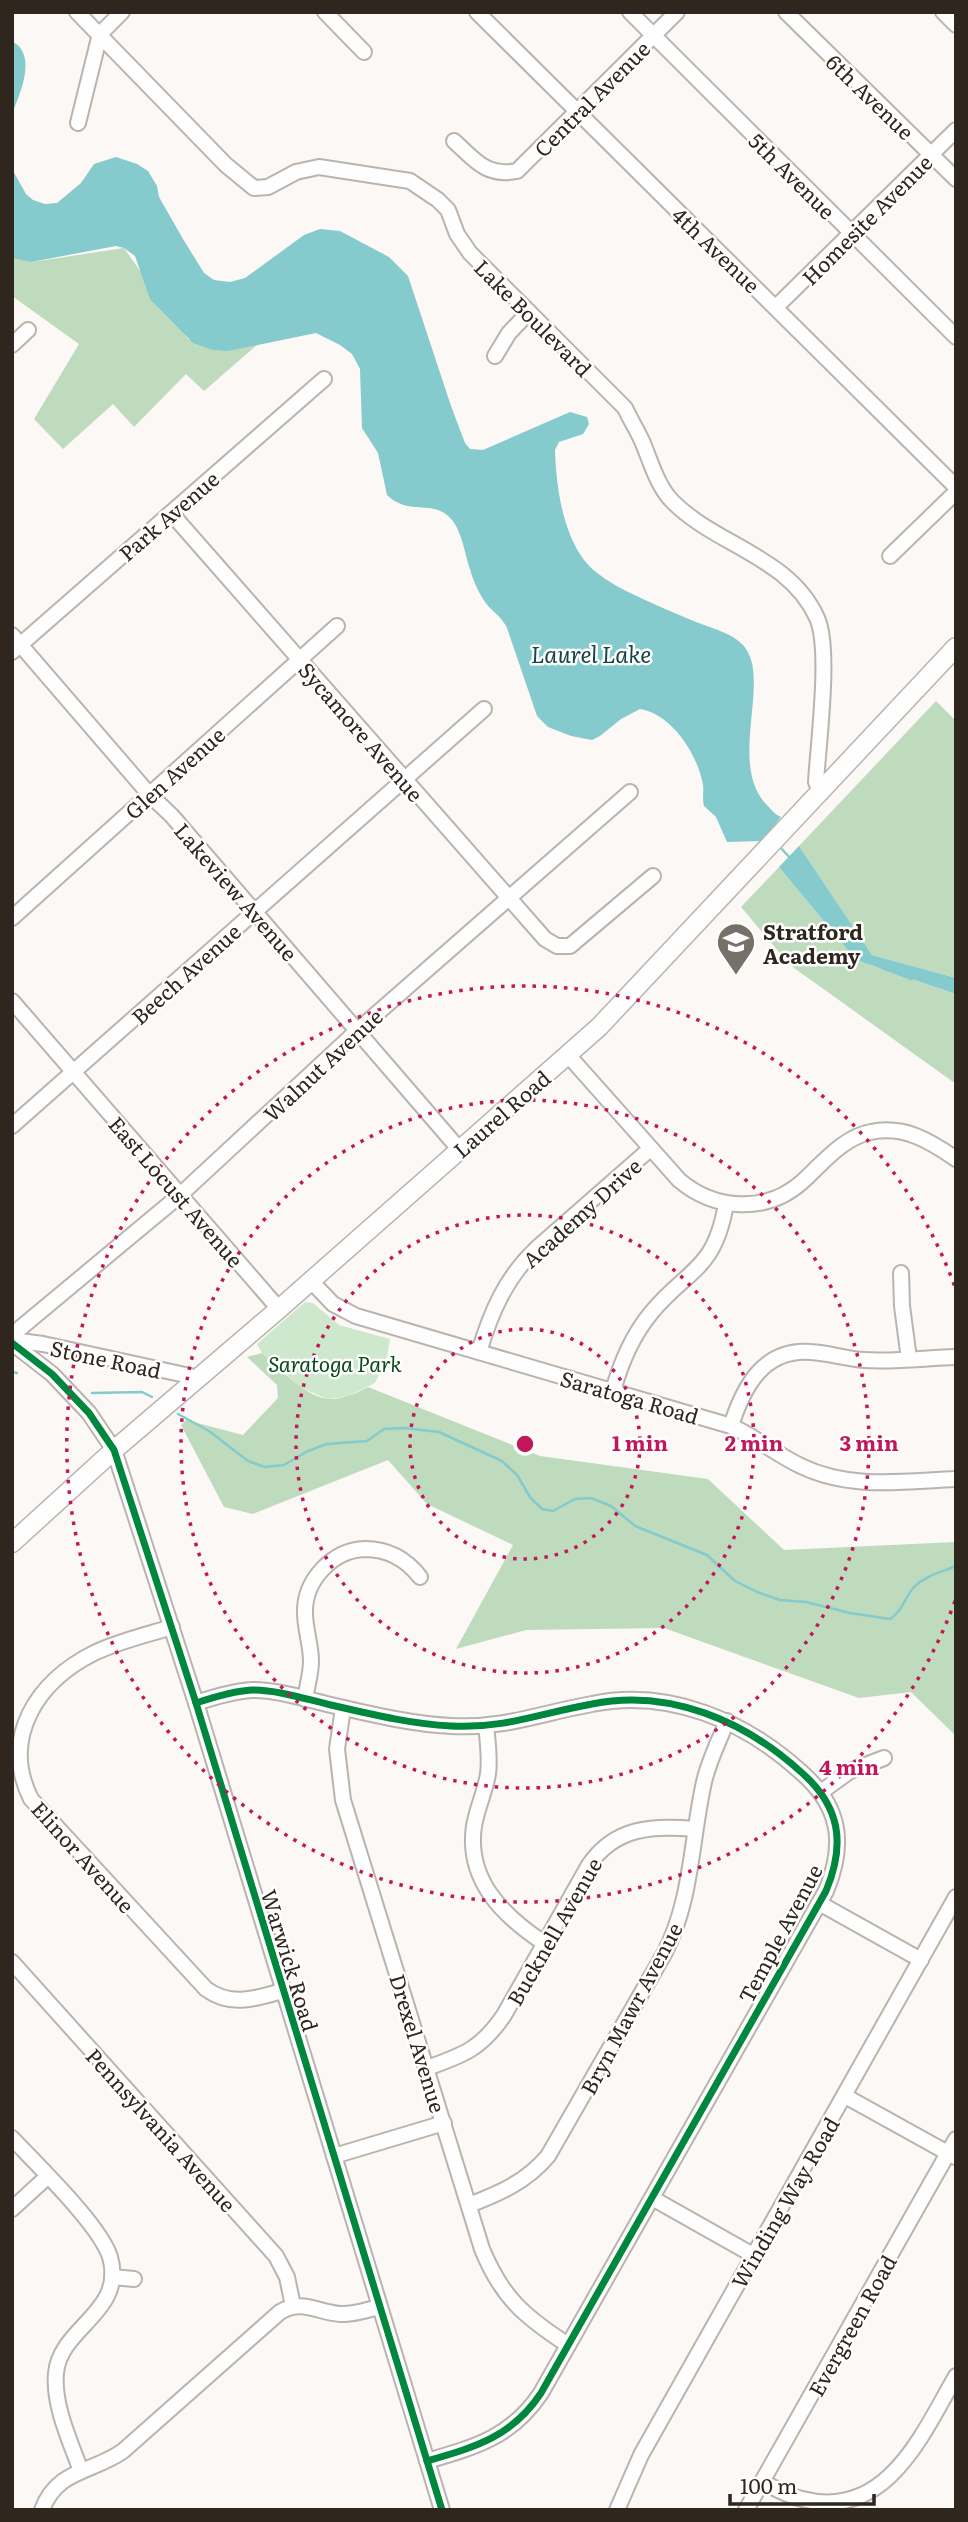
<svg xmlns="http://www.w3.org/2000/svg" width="968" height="2522" font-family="Literata,serif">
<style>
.green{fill:#cee8ce}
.forest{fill:#bedbbe}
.water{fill:#85cacc}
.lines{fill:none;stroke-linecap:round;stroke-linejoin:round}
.stream{stroke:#85cacc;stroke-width:2.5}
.minor-casing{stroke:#bab4ae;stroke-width:18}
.major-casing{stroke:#bab4ae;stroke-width:21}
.minor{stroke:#fefefe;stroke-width:14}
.major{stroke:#fefefe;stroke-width:18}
.cycleway-casing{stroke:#fff;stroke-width:11}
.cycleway{stroke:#00873e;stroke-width:7}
.ring{fill:none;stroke:#c2185b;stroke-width:3.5;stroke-dasharray:3.5 7}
.labels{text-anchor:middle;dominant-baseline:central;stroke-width:5;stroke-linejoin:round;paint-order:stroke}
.street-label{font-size:21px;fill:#2f261d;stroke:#fff}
.poi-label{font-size:21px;font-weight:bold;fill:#2f261d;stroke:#fff;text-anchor:start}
.park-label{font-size:21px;font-style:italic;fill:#0a491a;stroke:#fff}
.water-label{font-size:23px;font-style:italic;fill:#174546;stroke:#fff}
.centre{fill:#c2185b;stroke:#fff;stroke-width:3.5}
.ring-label{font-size:21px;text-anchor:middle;font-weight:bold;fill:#c2185b;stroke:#fff;stroke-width:5;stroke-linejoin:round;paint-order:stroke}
</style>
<rect width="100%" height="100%" fill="#fbf8f5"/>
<polygon class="green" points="305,1302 313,1303 339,1325 390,1339 387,1357 375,1383 346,1397 327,1399 300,1387 262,1353 257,1344"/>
<g class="forest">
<polygon points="124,248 188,339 257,345 204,391 186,374 134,427 113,404 63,449 34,419 79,344 12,296 12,255 32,262"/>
<polygon points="936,701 956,721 956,978 872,955 799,846"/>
<polygon points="779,867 856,960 956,994 956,1084 790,965 741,907"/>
<path d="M262 1353C279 1368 307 1399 331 1399 345 1399 356 1393 368 1387L540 1456 708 1479 784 1550 956 1542V1736L911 1692 859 1698 664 1628 526 1630 456 1649 513 1545 427 1504 388 1460 253 1514 224 1507 181 1425 186 1420 243 1435 278 1398 277 1385 247 1357Z"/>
</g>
<g class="water">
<path d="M12 41C38 55 20 94 12 114Z"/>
<path d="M116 157 137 164 148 171 157 186 159 197 183 239 204 273 214 280 230 282 245 278 304 235 320 229 340 231 389 257 408 276 451 406 465 443 470 449 483 450 570 412 587 417 589 424 583 434 559 442 555 450C556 488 564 547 596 572 617 590 664 608 691 620 707 627 731 632 743 645 773 678 727 762 766 804 771 809 774 814 781 817L762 841 727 842 716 817 704 806C702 799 704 792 703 785 698 755 672 714 640 709L621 719 600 736 592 740 571 736 548 727 537 716 507 628C503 619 496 614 489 607 481 598 473 581 470 569 464 552 462 527 447 515 430 501 407 515 387 495L378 453 362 428 360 369 352 354 340 345 316 333 228 351 213 350 193 343 150 299 135 256 124 248 116 246 31 262 12 258V169L26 194 33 200 45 204 57 203 81 183 94 164Z"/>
<polygon points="799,846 872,955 956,978 956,994 856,960 779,867"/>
</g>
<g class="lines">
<g class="stream">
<polyline points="779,846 791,859"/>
<polyline points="882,968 912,979"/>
<polyline points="12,1372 17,1373"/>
<polyline points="92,1393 142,1392 152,1397"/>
<path d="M178 1414 209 1431 248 1461 265 1467 284 1465 308 1451 327 1444 367 1441 384 1429 404 1428 439 1432 502 1461 517 1475 530 1497 542 1509 553 1511 575 1499 591 1498 611 1506 635 1526 707 1555 735 1581 757 1592 780 1600 806 1602 850 1613 890 1619C902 1612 905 1597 914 1587 926 1575 942 1572 956 1566"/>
</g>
<g class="minor-casing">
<g id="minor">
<path d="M77 12 226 165 254 188 268 187 296 172 319 167 410 181 438 200 448 210 457 234 470 253 625 408C630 419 637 430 642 441 651 462 657 486 673 502 717 546 790 557 817 618 831 648 818 746 816 782L821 793"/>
<polyline points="325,12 364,52"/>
<polyline points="477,12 956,487"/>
<polyline points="630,12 956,337"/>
<polyline points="786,12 956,179"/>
<polyline points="943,12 956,25"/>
<polyline points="78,123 100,34 122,12"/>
<path d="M454 141C475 160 486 177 517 171L677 12"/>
<polyline points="776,307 956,130"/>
<polyline points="12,345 28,330"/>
<polyline points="495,356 509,333 529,312"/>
<polyline points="171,513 545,939 557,946 570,946 653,876"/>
<polyline points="890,556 956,492"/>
<polyline points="12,635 149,794 172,816 459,1149"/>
<polyline points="12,652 324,379"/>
<polyline points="12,918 337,626"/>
<polyline points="12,1001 279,1309"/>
<path d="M568 1055 679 1180C714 1210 766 1214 802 1182 822 1164 843 1137 871 1132 904 1125 930 1141 956 1159"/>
<polyline points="12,1126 484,709"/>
<polyline points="901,1273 902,1306 909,1359"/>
<path d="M311 1281 333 1304 356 1316 731 1426C756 1437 777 1455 801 1466 850 1490 904 1481 956 1479"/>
<polyline points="12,1335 179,1196 358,1030 630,792"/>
<polyline points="12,1340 43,1344 199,1378"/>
<polyline points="12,1343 52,1374 89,1413 114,1450 196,1703 442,2510"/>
<path d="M479 1352C491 1312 506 1277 537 1248L650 1149"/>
<path d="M613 1391C621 1362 632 1336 651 1313 688 1268 714 1272 726 1204"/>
<path d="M731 1426C743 1388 763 1348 811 1352 829 1353 846 1359 864 1360 894 1362 925 1358 956 1357"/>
<path d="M172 1627C146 1635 119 1641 94 1653 38 1681 0 1737 31 1799L206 1989C231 2007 254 1999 282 1991"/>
<path d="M305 1699C307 1686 311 1674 311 1661 311 1645 305 1629 305 1613 304 1581 332 1550 365 1549 389 1549 406 1559 420 1577"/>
<path d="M196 1703C214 1697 233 1691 252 1690 279 1690 305 1699 331 1705 370 1714 411 1724 451 1726 504 1729 541 1713 592 1704 669 1688 745 1721 801 1772 840 1806 846 1843 826 1891L541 2393C512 2437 475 2447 427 2461"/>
<path d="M343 1708 337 1749 343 1800 482 2249C502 2298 525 2317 568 2345"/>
<path d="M486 1726C488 1742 490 1759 488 1774 485 1792 477 1808 474 1826 466 1880 503 1916 544 1943"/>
<polyline points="821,1792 850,1771 884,1758"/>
<polyline points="819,1903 921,1960"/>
<polyline points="12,1962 276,2256 287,2277 293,2306"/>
<path d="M427 2068C464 2055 482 2048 504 2015L589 1865C615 1827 653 1825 695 1829"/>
<polyline points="845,2096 955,2157"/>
<path d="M12 2138C37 2165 100 2225 110 2257 126 2312 60 2327 56 2373 53 2405 70 2441 81 2471"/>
<polyline points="334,2156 444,2123"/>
<polyline points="652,2198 753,2255"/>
<path d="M469 2205C500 2193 526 2182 548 2156L664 1954C692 1901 691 1840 704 1782 709 1760 719 1741 727 1721"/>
<polyline points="12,2209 47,2177"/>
<polyline points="112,2277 134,2279"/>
<path d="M762 2482C775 2488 788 2496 802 2499 886 2521 922 2435 956 2376"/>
<path d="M42 2510C57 2469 92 2473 123 2451L280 2312C302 2299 317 2312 340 2314 353 2315 366 2310 379 2307"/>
<polyline points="617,2510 641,2455 956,1897"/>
<polyline points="746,2510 956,2139"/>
</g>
</g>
<g class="major-casing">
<polyline id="major" points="12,1543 114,1450 279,1309 599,1027 956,647"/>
</g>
<use href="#minor" class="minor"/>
<use href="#major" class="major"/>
<g class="cycleway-casing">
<g id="cycleway">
<polyline points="12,1343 52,1374 89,1413 114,1450 196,1703 442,2510"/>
<path d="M196 1703C214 1697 233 1691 252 1690 279 1690 305 1699 331 1705 370 1714 411 1724 451 1726 504 1729 541 1713 592 1704 669 1688 745 1721 801 1772 840 1806 846 1843 826 1891L541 2393C512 2437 475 2447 427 2461"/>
</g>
</g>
<use href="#cycleway" class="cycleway"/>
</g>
<g class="ring">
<circle cx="525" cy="1444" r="115"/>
<circle cx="525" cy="1444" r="229"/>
<circle cx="525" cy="1444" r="344"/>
<path d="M955 1601A458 458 0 1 1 955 1287"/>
</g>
<defs>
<g id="school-pin" transform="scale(2.0125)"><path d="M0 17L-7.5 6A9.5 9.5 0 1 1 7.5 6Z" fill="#767069" stroke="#fff"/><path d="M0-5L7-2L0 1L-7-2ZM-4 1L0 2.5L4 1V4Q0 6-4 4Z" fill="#fff"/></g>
</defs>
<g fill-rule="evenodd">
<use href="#school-pin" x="736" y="942"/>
</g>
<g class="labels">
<g class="street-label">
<text transform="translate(871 96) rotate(44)">6th Avenue</text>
<text transform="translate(591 98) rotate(-45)">Central Avenue</text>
<text transform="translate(793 175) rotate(45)">5th Avenue</text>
<text transform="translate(866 219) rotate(-45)">Homesite Avenue</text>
<text transform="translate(717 249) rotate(44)">4th Avenue</text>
<text transform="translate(534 317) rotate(45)">Lake Boulevard</text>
<text transform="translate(168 515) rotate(-41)">Park Avenue</text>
<text transform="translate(362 731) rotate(49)">Sycamore Avenue</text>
<text transform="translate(174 772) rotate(-42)">Glen Avenue</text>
<text transform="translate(237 891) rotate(49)">Lakeview Avenue</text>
<text transform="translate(185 973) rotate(-42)">Beech Avenue</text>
<text transform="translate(322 1064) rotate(-43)">Walnut Avenue</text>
<text transform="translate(501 1113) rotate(-41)">Laurel Road</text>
<text transform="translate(177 1191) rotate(49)">East Locust Avenue</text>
<text transform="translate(581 1212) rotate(-42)">Academy Drive</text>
<text transform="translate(106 1358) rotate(12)">Stone Road</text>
<text transform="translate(630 1396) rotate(16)">Saratoga Road</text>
<text transform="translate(84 1856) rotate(48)">Elinor Avenue</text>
<text transform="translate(553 1931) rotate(-60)">Bucknell Avenue</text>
<text transform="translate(779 1933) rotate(-62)">Temple Avenue</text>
<text transform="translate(291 1960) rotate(73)">Warwick Road</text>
<text transform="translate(630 2008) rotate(-62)">Bryn Mawr Avenue</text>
<text transform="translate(419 2043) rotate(73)">Drexel Avenue</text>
<text transform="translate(162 2129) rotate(48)">Pennsylvania Avenue</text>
<text transform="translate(784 2202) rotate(-60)">Winding Way Road</text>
<text transform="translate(851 2325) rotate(-61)">Evergreen Road</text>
</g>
<g class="poi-label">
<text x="763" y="930">Stratford<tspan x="763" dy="24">Academy</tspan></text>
</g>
<g class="park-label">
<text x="335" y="1362">Saratoga Park</text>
</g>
<g class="water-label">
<text x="591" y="653">Laurel Lake</text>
</g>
</g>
<circle cx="525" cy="1444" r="10" class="centre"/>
<g class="ring-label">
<text x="640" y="1451">1 min</text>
<text x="754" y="1451">2 min</text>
<text x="869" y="1451">3 min</text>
<text x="849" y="1775">4 min</text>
</g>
<rect width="968" height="2522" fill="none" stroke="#2f261d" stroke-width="28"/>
<path d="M730 2494v10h144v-10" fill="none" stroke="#2f261d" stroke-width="3.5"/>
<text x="740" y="2494" font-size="21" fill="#2f261d" stroke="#ffffff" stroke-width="5" paint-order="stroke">100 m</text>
</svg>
